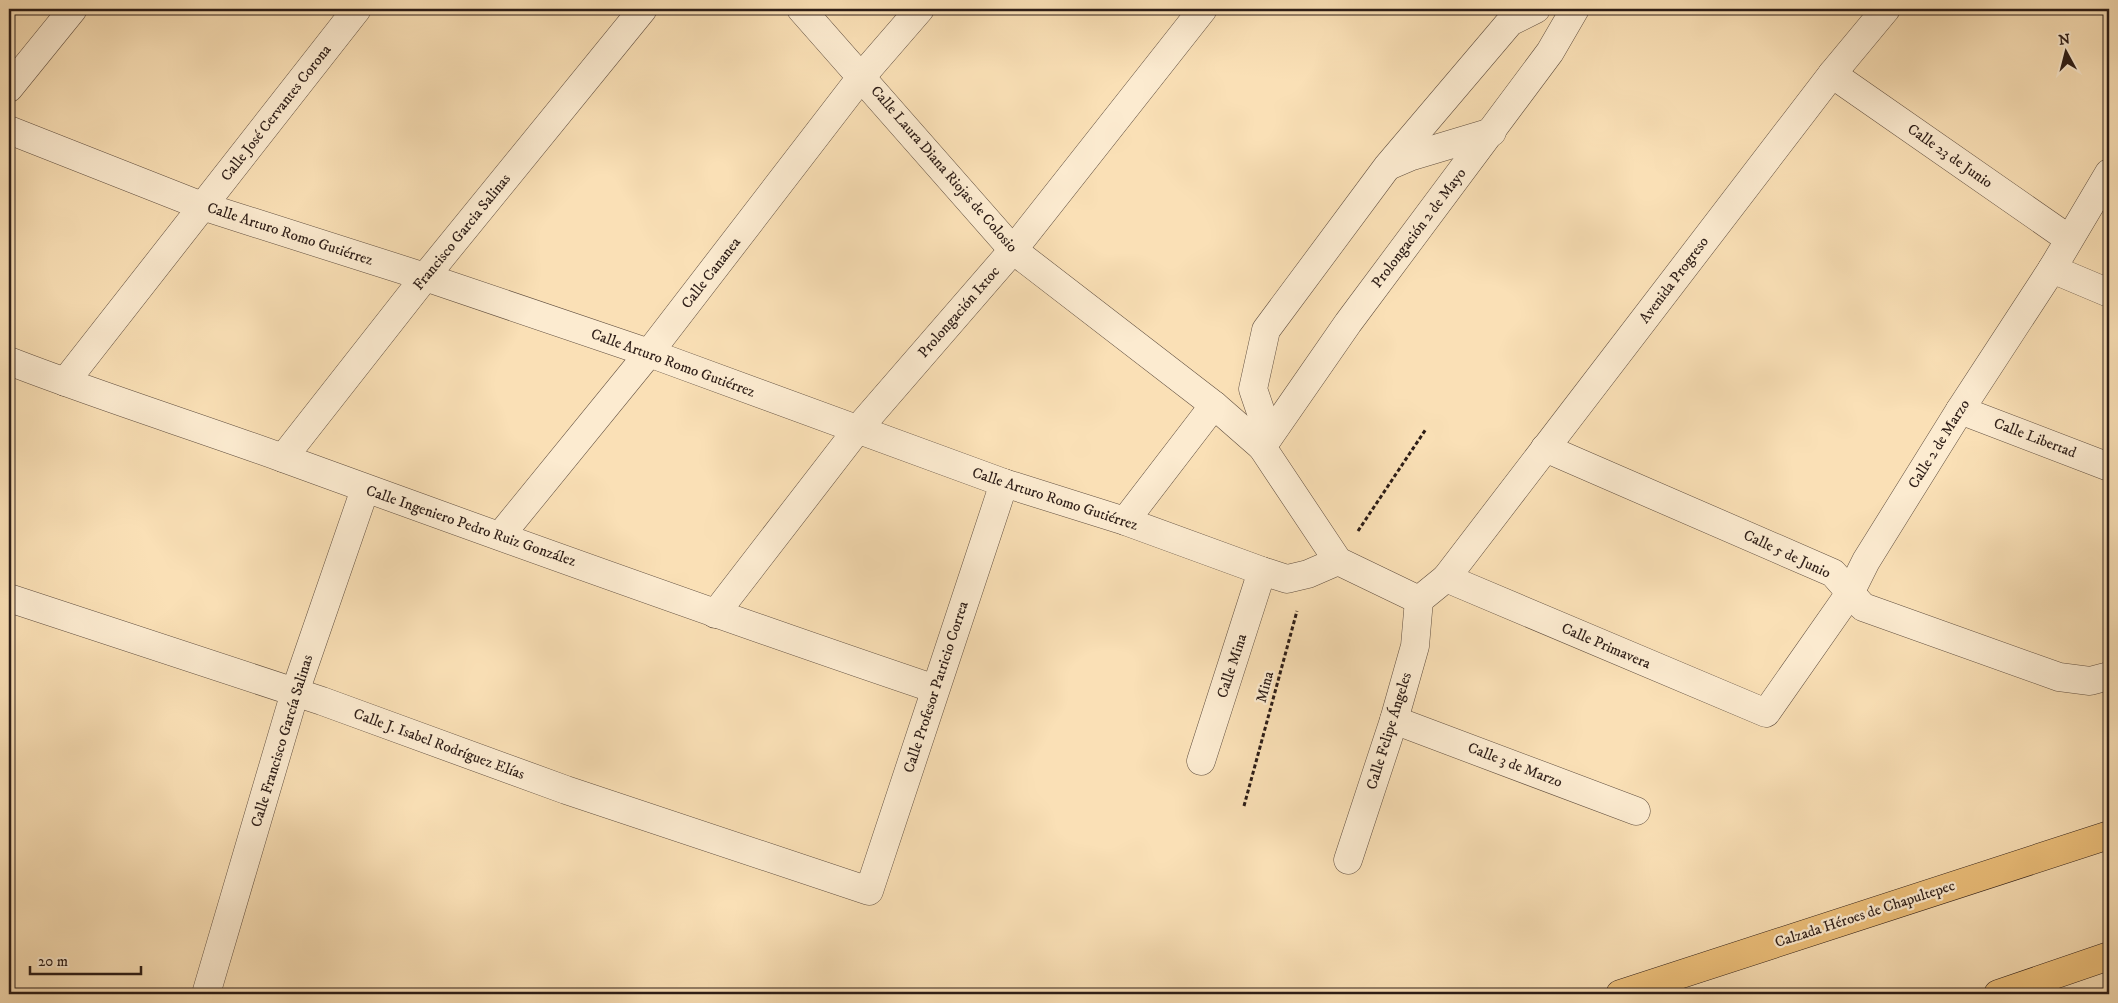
<svg xmlns="http://www.w3.org/2000/svg" width="2118" height="1003" font-family="'IM FELL DW Pica',serif">
<style>
.lines{fill:none;stroke-linecap:round;stroke-linejoin:round}
.minor-casing{stroke:#604e3f;stroke-width:29}
.major-casing{stroke:#2d1d17;stroke-width:29}
.path{stroke:#2d1d17;stroke-width:3;stroke-dasharray:4 2.5;stroke-linecap:butt}
.minor{stroke:#fcebd0;stroke-width:28}
.major{stroke:#edc07b;stroke-width:28}
.labels{text-anchor:middle;dominant-baseline:central;stroke-width:4.5;stroke-linejoin:round;paint-order:stroke}
.street-label{font-size:15px;fill:#2d1d17;stroke:#fcebd0}
</style>
<rect width="100%" height="100%" fill="#fae0b6"/>
<filter id="stains"><feTurbulence type="fractalNoise" baseFrequency=".004" numOctaves="4"/><feColorMatrix values="0 0 0 0 .2 0 0 0 0 .09 0 0 0 0 .02 0 0 0 .5 -.17"/></filter>
<radialGradient id="worn" r=".72"><stop offset=".6" stop-color="#630" stop-opacity="0"/><stop offset="1" stop-color="#630" stop-opacity=".3"/></radialGradient>
<g class="lines">
<g class="minor-casing">
<g id="minor">
<polyline points="801,9 1013,250 1214,405 1262,447 1338,561 1419,600 1446,578 1832,74 1886,9"/>
<polyline points="1832,74 2069,239"/>
<polyline points="9,88 73,9"/>
<polyline points="9,130 202,206 425,277 649,353 1004,483 1125,521 1262,571 1287,579 1308,574 1338,561"/>
<polyline points="1391,165 1412,156 1492,132"/>
<polyline points="2052,269 2109,293"/>
<path d="M9 361C99 396 192 425 283 458 500 537 716 615 935 689"/>
<polyline points="65,382 357,9"/>
<polyline points="1960,410 2109,467"/>
<polyline points="1269,436 1253,389 1266,330 1387,167 1510,22 1536,9"/>
<polyline points="1262,447 1348,323 1550,52 1575,9"/>
<polyline points="1545,448 1833,573 1863,607 2059,677 2090,681 2109,676"/>
<polyline points="283,458 425,277 643,9"/>
<polyline points="1125,521 1214,405"/>
<polyline points="500,536 649,353 862,76 920,9"/>
<polyline points="1446,578 1766,713 1850,593 1866,561 1960,410 2052,269 2109,173"/>
<polyline points="9,598 322,701 566,790 869,891 1004,483"/>
<polyline points="715,614 857,430 1013,250 1203,9"/>
<polyline points="1394,720 1636,811"/>
<polyline points="1201,761 1262,571"/>
<polyline points="1348,860 1394,720 1415,646 1419,600"/>
<polyline points="206,994 295,692 365,489"/>
</g>
</g>
<g class="major-casing">
<g id="major">
<polyline points="1620,994 2109,835"/>
<polyline points="1998,994 2109,956"/>
</g>
</g>
<g class="path">
<polyline points="1358,531 1426,429"/>
<polyline points="1244,806 1297,611"/>
</g>
<use href="#minor" class="minor"/>
<use href="#major" class="major"/>
</g>
<g class="labels">
<g class="street-label">
<text transform="translate(276 113) rotate(-52)">Calle José Cervantes Corona</text>
<text transform="translate(1950 156) rotate(35)">Calle 23 de Junio</text>
<text transform="translate(944 169) rotate(49)">Calle Laura Diana Riojas de Colosio</text>
<text transform="translate(1419 228) rotate(-53)">Prolongación 2 de Mayo</text>
<text transform="translate(462 232) rotate(-51)">Francisco Garcia Salinas</text>
<text transform="translate(290 234) rotate(18)">Calle Arturo Romo Gutiérrez</text>
<text transform="translate(711 273) rotate(-52)">Calle Cananea</text>
<text transform="translate(1674 280) rotate(-53)">Avenida Progreso</text>
<text transform="translate(959 312) rotate(-49)">Prolongación Ixtoc</text>
<text transform="translate(673 363) rotate(20)">Calle Arturo Romo Gutiérrez</text>
<text transform="translate(2035 438) rotate(21)">Calle Libertad</text>
<text transform="translate(1939 444) rotate(-58)">Calle 2 de Marzo</text>
<text transform="translate(1055 499) rotate(18)">Calle Arturo Romo Gutiérrez</text>
<text transform="translate(471 526) rotate(19)">Calle Ingeniero Pedro Ruiz González</text>
<text transform="translate(1787 554) rotate(25)">Calle 5 de Junio</text>
<text transform="translate(1606 646) rotate(23)">Calle Primavera</text>
<text transform="translate(1232 666) rotate(-72)">Calle Mina</text>
<text transform="translate(936 687) rotate(-72)">Calle Profesor Patricio Correa</text>
<text transform="translate(1265 687) rotate(-75)">Mina</text>
<text transform="translate(1389 731) rotate(-73)">Calle Felipe Ángeles</text>
<text transform="translate(282 741) rotate(-73)">Calle Francisco García Salinas</text>
<text transform="translate(439 744) rotate(20)">Calle J. Isabel Rodríguez Elías</text>
<text transform="translate(1515 765) rotate(21)">Calle 3 de Marzo</text>
<text transform="translate(1865 914) rotate(-18)">Calzada Héroes de Chapultepec</text>
</g>
</g>
<rect width="2118" height="1003" fill="none" stroke="#fae0b6" stroke-width="30"/>
<rect x="10" y="10" width="2098" height="983" fill="none" stroke="#2d1d17" stroke-width="2.5"/>
<rect x="15" y="15" width="2088" height="973" fill="none" stroke="#2d1d17"/>
<g transform="translate(2066 52) rotate(353)" stroke="#fcebd0" stroke-width="4" paint-order="stroke">
<path d="M0-4L9 19L0 12L-9 19Z" fill="#2d1d17"/>
<text y="-8" font-size="14" font-weight="bold" text-anchor="middle" fill="#2d1d17">N</text>
</g>
<path d="M30 966v8h111v-8" fill="none" stroke="#2d1d17" stroke-width="2.5"/>
<text x="38" y="966" font-size="15" fill="#2d1d17" stroke="#fcebd0" stroke-width="4" paint-order="stroke">20 m</text>
<rect width="100%" height="100%" filter="url(#stains)"/>
<rect width="100%" height="100%" fill="url(#worn)"/>
</svg>
